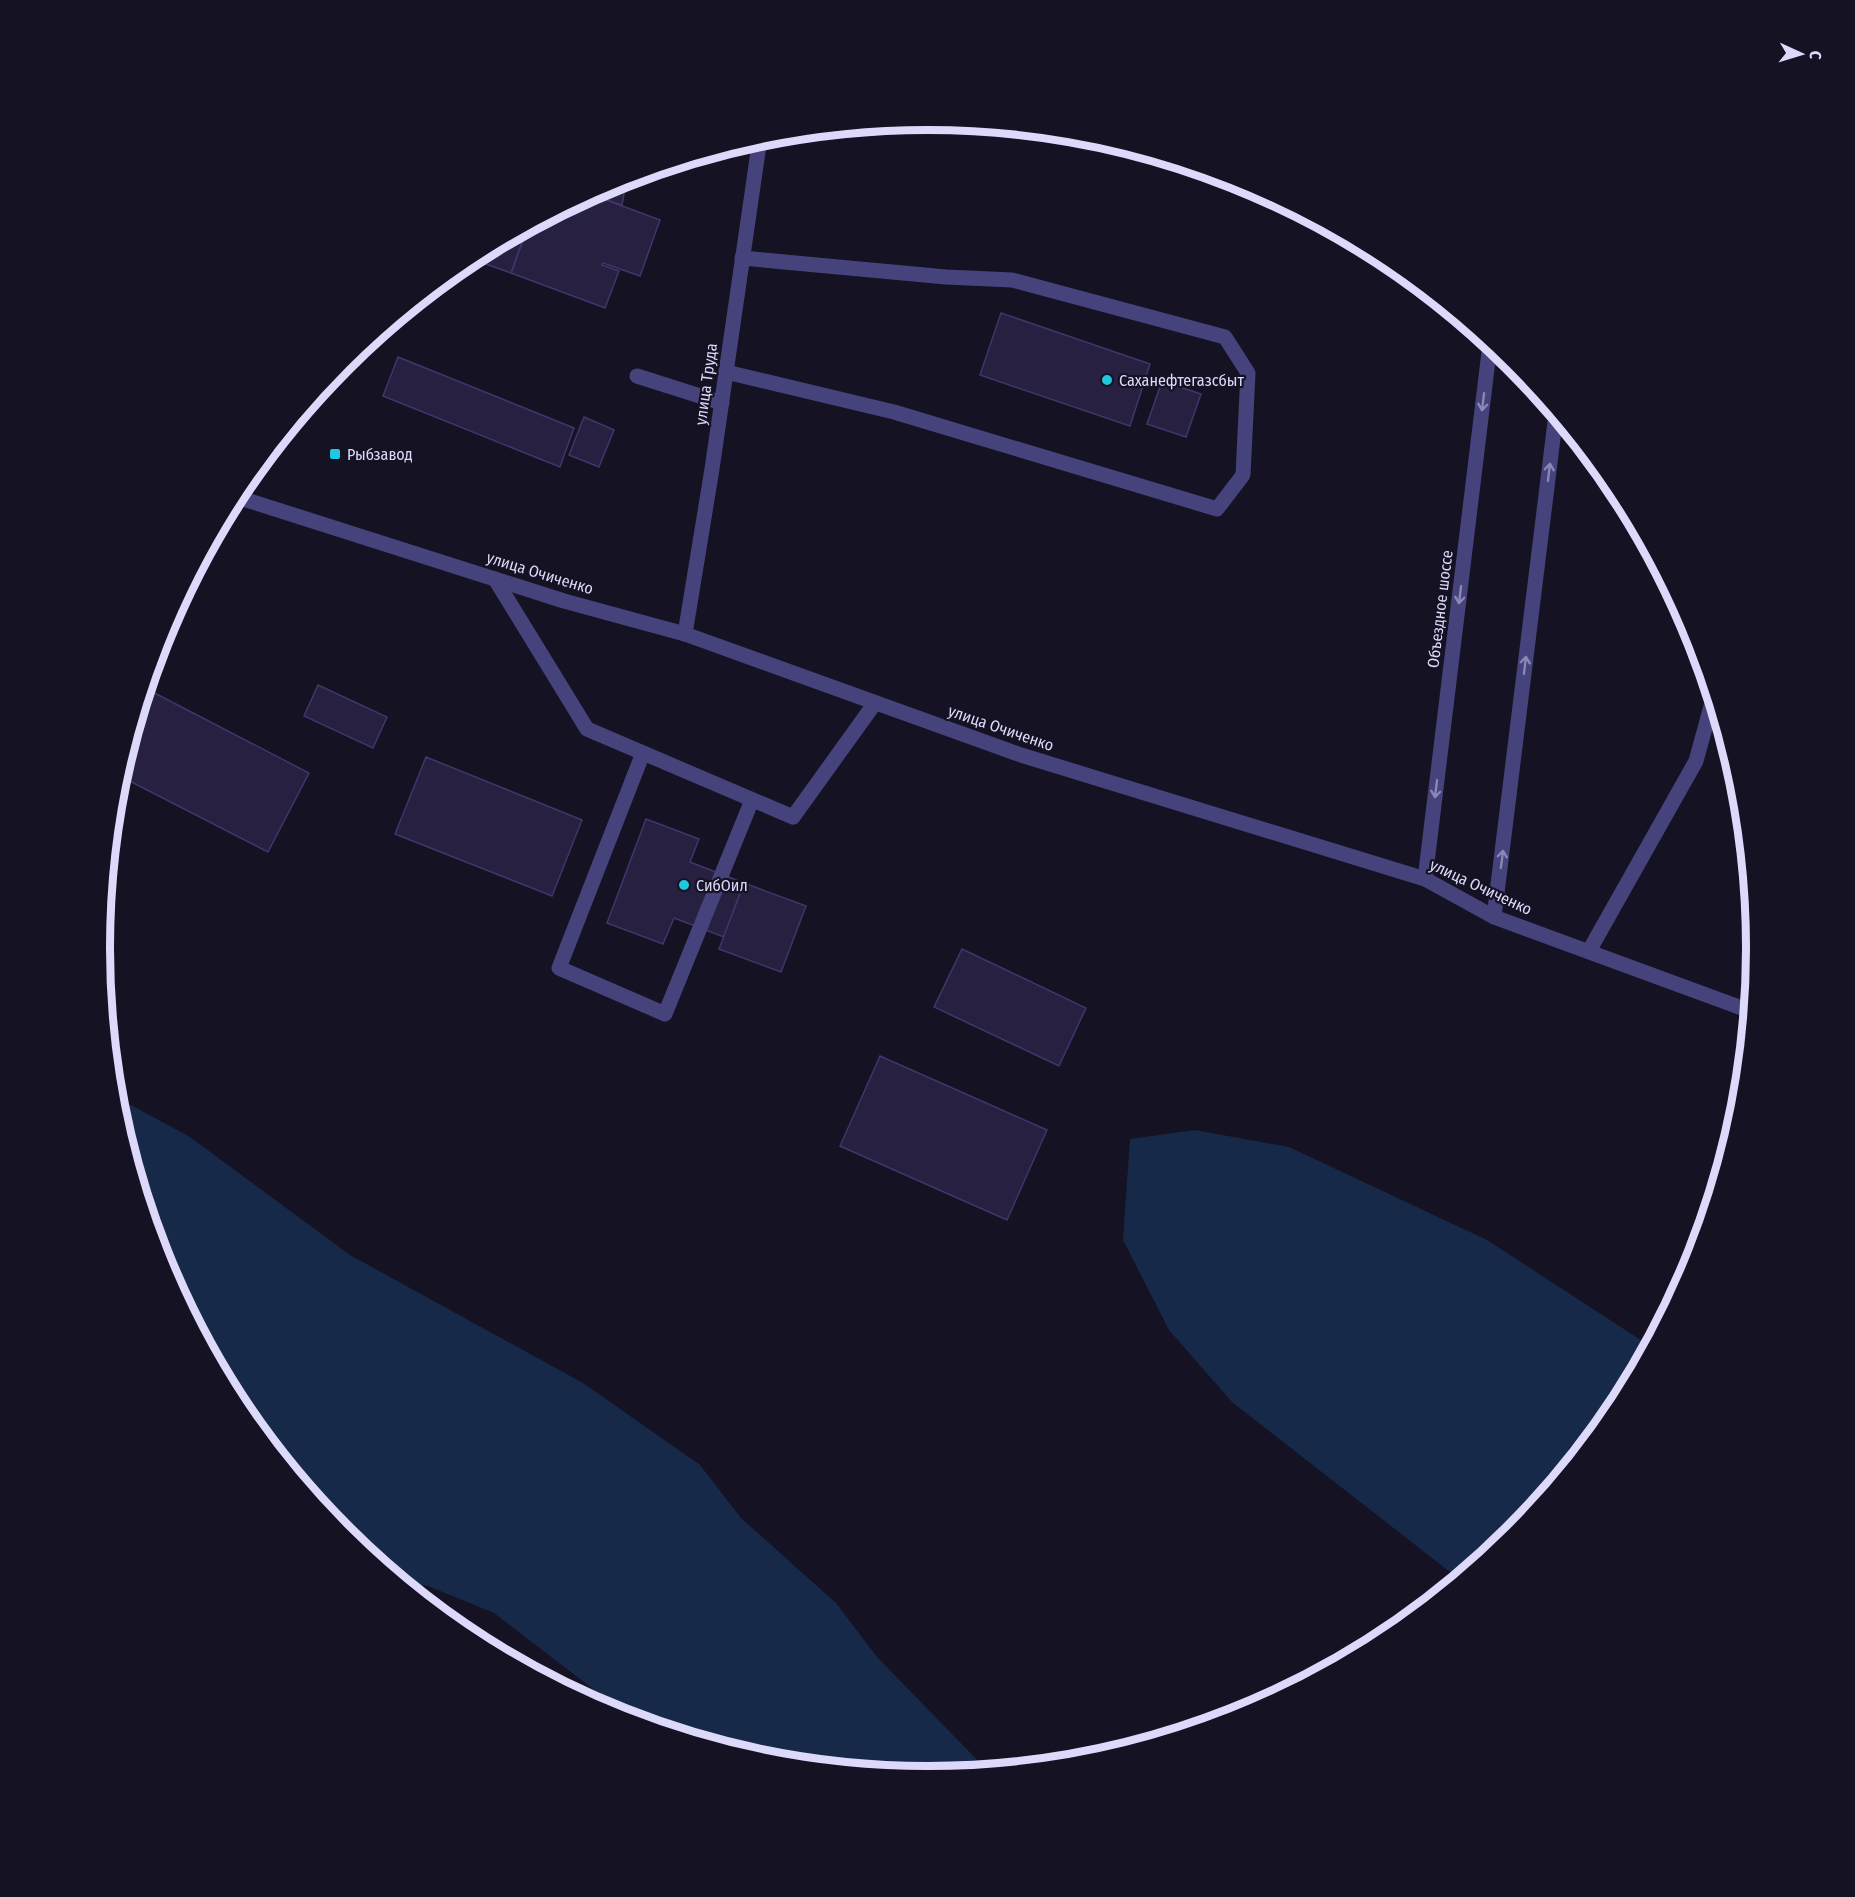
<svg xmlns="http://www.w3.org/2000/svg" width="1855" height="1897" font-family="'Fira Sans Condensed',sans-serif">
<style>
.water{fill:#172948}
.building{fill:#282041;stroke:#41356a;stroke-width:1.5}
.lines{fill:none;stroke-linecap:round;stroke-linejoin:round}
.service{stroke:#46437c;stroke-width:15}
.minor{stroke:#46437c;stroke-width:15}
.tertiary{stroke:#46437c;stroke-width:15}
.oneway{stroke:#8a86b5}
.poi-dot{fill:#1ec8e0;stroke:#151223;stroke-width:2}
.labels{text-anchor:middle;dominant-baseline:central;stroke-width:4.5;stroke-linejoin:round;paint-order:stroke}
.poi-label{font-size:16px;fill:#ddd9fa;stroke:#151223;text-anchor:start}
.street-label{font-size:16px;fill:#ddd9fa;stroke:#151223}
.rim{fill:none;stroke:#ddd9fa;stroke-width:8}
</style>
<rect width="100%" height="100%" fill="#151223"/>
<g class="water">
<polygon points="114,1101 131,1105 190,1137 350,1255 583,1383 700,1465 741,1518 836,1603 877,1657 988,1771 927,1777 766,1761 636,1722 494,1613 428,1586 398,1581 341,1534 238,1409 162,1265 115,1110"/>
<polygon points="1195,1130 1289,1147 1487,1240 1650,1346 1616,1409 1513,1535 1459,1579 1232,1402 1169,1330 1123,1240 1130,1139"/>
</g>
<g class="building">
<polygon points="627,178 622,205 590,194 611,183"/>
<polygon points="590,194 660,220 640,276 603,263 602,265 619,271 605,308 511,273 528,227"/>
<polygon points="527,228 511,273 469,258"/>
<polygon points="1001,313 1150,364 1130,426 980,375"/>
<polygon points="398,357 574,428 560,467 383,396"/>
<polygon points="1162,381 1201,394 1186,437 1147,424"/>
<polygon points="584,417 614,430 599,467 569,455"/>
<polygon points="318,685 387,717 373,748 304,716"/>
<polygon points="145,688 309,773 268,852 118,775"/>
<polygon points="426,757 582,820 552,896 395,834"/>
<polygon points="646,819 699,839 690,862 744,883 724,937 674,918 663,944 607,923"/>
<polygon points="744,883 806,906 781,972 719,949"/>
<polygon points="962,949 1086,1008 1059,1066 934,1007"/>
<polygon points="880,1056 1047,1130 1007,1220 840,1146"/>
</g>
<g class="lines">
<g class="service">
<polyline points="726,372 894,412 1217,509 1243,475 1248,373 1225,337 1012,280 946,277 742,258"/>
<polyline points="637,376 722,403"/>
<polyline points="495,579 587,729 793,817 875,703"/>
<polyline points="643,753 559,968 665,1014 752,800"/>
<polyline points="1589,951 1696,761 1713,699"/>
</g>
<g class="minor">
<polyline points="234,496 564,601 685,634 1021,755 1425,879"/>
<polyline points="685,634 712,469 760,138"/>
</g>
<g class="tertiary">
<polyline points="1490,344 1425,879 1494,917 1750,1011"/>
<polyline points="1494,917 1556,414"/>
</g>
</g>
<defs><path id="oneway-shaft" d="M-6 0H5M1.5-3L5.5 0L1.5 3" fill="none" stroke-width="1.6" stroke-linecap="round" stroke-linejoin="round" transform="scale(1.5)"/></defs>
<g class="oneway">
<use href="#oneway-shaft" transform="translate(1483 402) rotate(97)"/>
<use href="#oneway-shaft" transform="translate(1549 472) rotate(-83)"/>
<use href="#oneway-shaft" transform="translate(1460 595) rotate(97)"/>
<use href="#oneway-shaft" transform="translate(1525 665) rotate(-83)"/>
<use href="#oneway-shaft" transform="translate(1436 789) rotate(97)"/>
<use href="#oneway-shaft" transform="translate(1502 859) rotate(-83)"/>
</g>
<g class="poi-dot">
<circle cx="1107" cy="380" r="6"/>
<rect x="329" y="448" width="12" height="12" rx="3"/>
<circle cx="684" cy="885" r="6"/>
</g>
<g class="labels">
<g class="poi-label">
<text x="1119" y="380">Саханефтегазсбыт</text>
<text x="347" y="454">Рыбзавод</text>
<text x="696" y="885">СибОил</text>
</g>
<g class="street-label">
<text transform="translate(706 384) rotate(-82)">улица Труда</text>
<text transform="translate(540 573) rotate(17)">улица Очиченко</text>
<text transform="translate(1440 609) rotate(-83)">Объездное шоссе</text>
<text transform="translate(1001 728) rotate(19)">улица Очиченко</text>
<text transform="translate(1481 887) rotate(25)">улица Очиченко</text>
</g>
</g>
<path d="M0 0H1855V1897H0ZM110 948a818 818 0 1 1 1636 0a818 818 0 1 1-1636 0Z" fill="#151223" fill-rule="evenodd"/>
<path class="rim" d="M110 948a818 818 0 1 1 1636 0a818 818 0 1 1-1636 0Z"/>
<g transform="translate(1801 54) rotate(94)" stroke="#151223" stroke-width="4.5" paint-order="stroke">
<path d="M0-4.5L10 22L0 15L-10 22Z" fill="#ddd9fa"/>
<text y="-9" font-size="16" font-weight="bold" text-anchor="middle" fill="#ddd9fa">С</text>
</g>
</svg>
